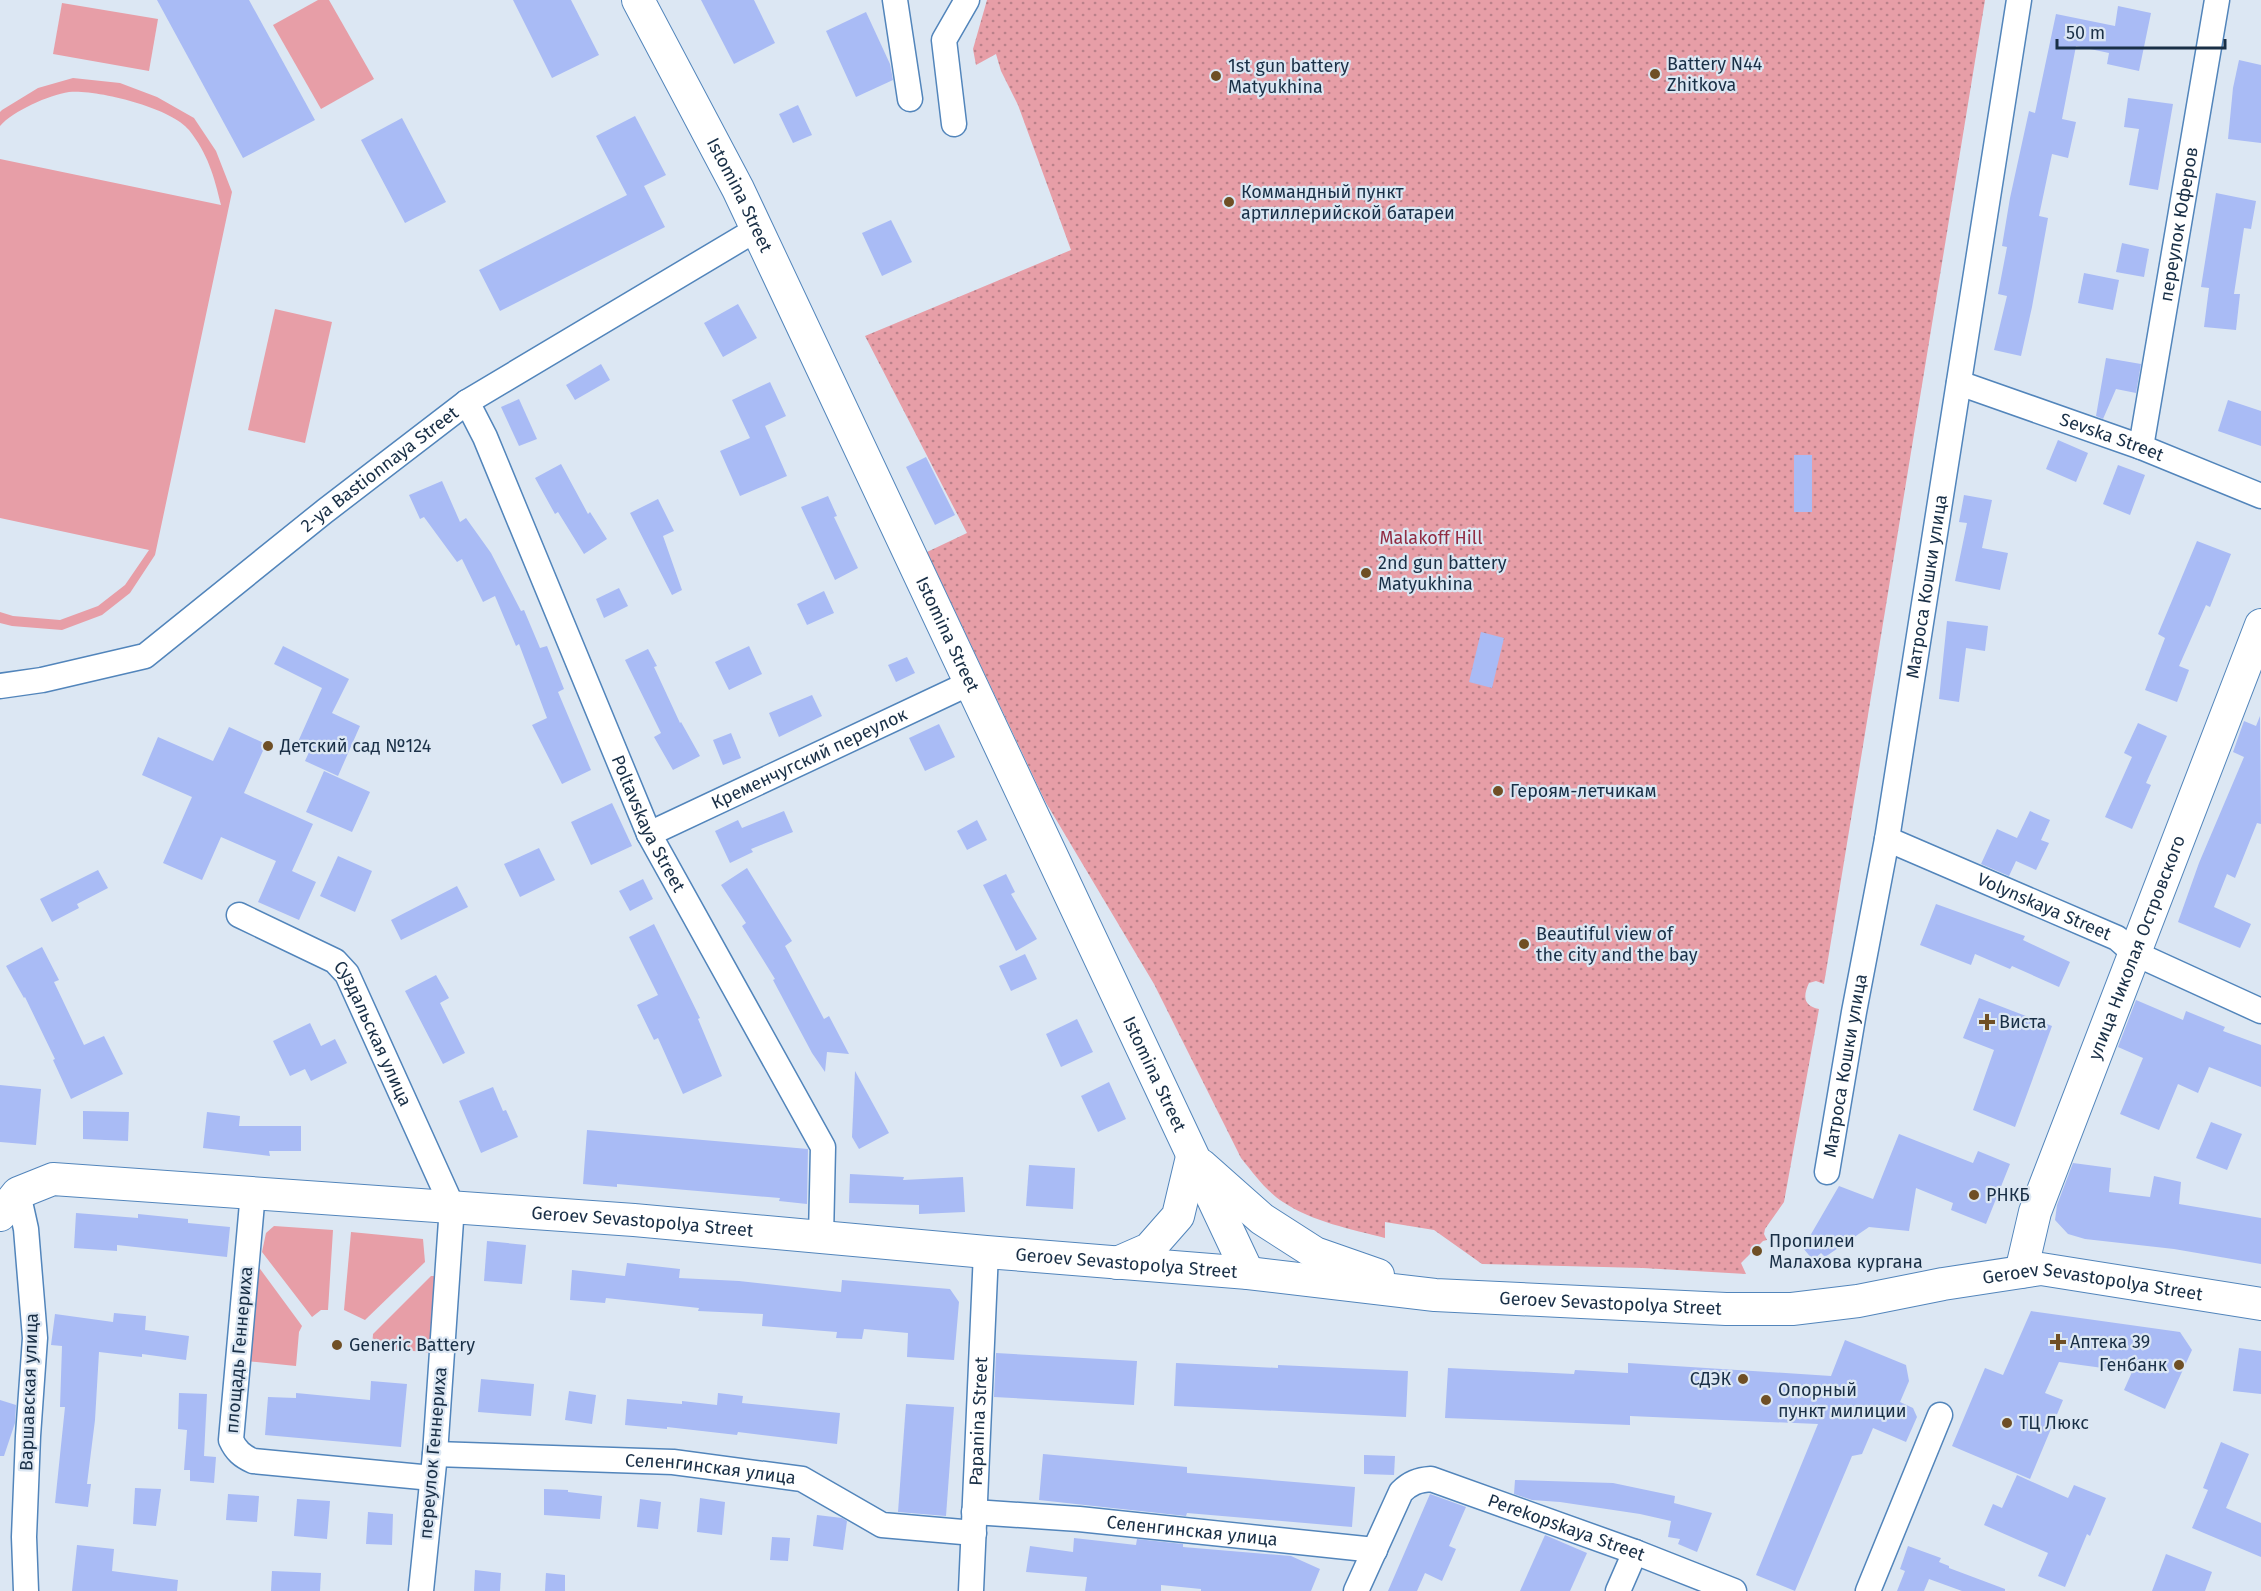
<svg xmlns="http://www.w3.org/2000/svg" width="2261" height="1591" font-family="'Fira Sans',sans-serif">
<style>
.grass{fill:#e79ea7}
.park{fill:url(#park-dots)}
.building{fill:#a9bbf5}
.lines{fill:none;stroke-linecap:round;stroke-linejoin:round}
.minor-casing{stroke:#5285bb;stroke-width:27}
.major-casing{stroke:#5285bb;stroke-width:34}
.minor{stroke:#fff;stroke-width:24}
.major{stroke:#fff;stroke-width:32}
.poi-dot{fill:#6f4f25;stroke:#dce7f3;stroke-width:2}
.labels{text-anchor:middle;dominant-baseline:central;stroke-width:4.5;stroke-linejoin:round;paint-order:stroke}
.poi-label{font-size:18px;fill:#192f46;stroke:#dce7f3;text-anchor:start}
.street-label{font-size:18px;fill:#192f46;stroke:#dce7f3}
.park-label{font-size:18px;fill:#902b42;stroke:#dce7f3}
</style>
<defs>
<pattern id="park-dots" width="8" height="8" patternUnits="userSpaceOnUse" patternTransform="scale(1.5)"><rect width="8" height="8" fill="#e79ea7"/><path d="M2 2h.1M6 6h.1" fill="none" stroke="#ba818a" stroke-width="1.8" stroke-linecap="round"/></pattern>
</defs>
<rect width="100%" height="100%" fill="#dce7f3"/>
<g class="grass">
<polygon points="318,0 329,0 374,79 321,109 273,25"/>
<polygon points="62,3 158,19 149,71 53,54"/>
<path d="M73 78 120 83 157 97 194 118 216 151 232 192 155 555 130 593 102 615 62 630 12 626 0 623V612L13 616 60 620 98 606 125 585 149 550 0 518V159L221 205C214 176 208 154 189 130 172 108 96 89 69 92 49 95 13 111 0 126V112L2 110 38 88Z"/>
<polygon points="275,309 332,322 305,443 248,430"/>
<polygon points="274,1226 333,1230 328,1310 321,1310 312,1317 262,1252 266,1233"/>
<polygon points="351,1232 423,1239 425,1262 365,1320 344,1310"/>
<polygon points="255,1262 302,1326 299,1332 296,1366 246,1361"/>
<polygon points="431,1276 437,1276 434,1353 372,1347 373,1334"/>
</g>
<path class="park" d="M987 0H1985L1824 984 1816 981 1809 983C1803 996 1803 1006 1819 1009L1784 1202 1765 1229 1764 1234 1767 1240 1763 1241 1741 1263 1746 1274 1643 1268 1482 1264 1434 1230 1385 1222V1238C1351 1229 1313 1222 1283 1202 1266 1191 1254 1174 1241 1158L1154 984 1045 801 927 552 967 533 865 336 1071 250 1018 105 1001 71 996 54 976 65 973 49Z"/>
<g class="building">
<polygon points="157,0 249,0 315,120 243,158"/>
<polygon points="513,0 571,0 599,55 552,78"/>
<polygon points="701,0 754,0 775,43 734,64"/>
<polygon points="2118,6 2151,13 2139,71 2107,64 2109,53 2076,46 2062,119 2076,122 2068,158 2052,154 2039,216 2048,218 2032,307 2021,356 1994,350 2007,296 1998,294 2007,247 2002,246 2010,198 2029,111 2035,113 2056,14 2115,26"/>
<polygon points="866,12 890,64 893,80 856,97 826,31"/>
<polygon points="2239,60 2261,65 2261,143 2228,139 2233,88"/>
<polygon points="2128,98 2173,104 2158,190 2129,185 2139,129 2124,127"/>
<polygon points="798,105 812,135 793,143 779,114"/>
<polygon points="635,116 666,175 644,186 665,227 500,311 479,270 627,195 596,136"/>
<polygon points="402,118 446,202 405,223 361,140"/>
<polygon points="2216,193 2256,201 2251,229 2244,228 2234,294 2240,294 2236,330 2204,327 2209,288 2201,287"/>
<polygon points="891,220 912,262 882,276 862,233"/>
<polygon points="2122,243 2149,249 2144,277 2116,272"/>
<polygon points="2084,273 2119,280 2113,310 2078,303"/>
<polygon points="738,304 757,338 723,357 704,323"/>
<polygon points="2106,358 2141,364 2136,393 2116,389 2103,419 2096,416"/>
<polygon points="601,364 610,380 575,400 566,385"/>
<polygon points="770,382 786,416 765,426 787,476 740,496 720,451 750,438 732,400"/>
<polygon points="519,399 537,439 519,446 501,407"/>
<polygon points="2228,400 2261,411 2261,446 2218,431"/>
<polygon points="2058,440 2088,453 2076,482 2046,469"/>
<rect x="1794" y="455" width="18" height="57"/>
<polygon points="926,457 955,515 935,525 906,467"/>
<polygon points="561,464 588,514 590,512 607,539 584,554 558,512 555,514 535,478"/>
<polygon points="2118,465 2145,475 2130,515 2103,504"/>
<polygon points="442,481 460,522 466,518 491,553 521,611 524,610 540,648 547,646 564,689 558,692 591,770 562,784 532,725 547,718 519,644 516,646 495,596 483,602 462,559 457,562 424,517 420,519 409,495"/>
<polygon points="1964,495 1992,500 1982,548 2008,553 2000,590 1955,581 1967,523 1959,522"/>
<polygon points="828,496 837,516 834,517 858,568 835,580 801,507"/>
<polygon points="658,499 674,531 663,536 682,590 672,595 630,513"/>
<polygon points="2197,541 2231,554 2210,607 2206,605 2179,666 2189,670 2177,702 2145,690 2165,638 2158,634"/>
<polygon points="619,588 628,606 604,618 596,599"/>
<polygon points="824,591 834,613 807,625 797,604"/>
<polygon points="1947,621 1988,626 1985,651 1966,648 1959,702 1939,699"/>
<polygon points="1481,632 1504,638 1492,688 1469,682"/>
<polygon points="283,646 349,679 332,713 360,726 338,776 305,761 310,750 297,744 322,688 274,664"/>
<polygon points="749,646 762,674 729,690 715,662"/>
<polygon points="648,649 657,666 654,667 680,723 681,722 700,756 673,770 654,737 661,733 625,660"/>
<polygon points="907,657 915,673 896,682 888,665"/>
<polygon points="812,695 822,716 779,737 769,713"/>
<polygon points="2260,716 2261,824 2257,823 2235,878 2227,874 2214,907 2251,924 2240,948 2178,922 2199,863 2244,757 2233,752 2244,721 2256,726"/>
<polygon points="2138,723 2167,736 2146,783 2151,785 2132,829 2105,817 2132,757 2124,753"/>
<polygon points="939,724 955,757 925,771 909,738"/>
<polygon points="229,727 266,744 244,793 313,824 292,871 316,882 299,920 258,902 276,861 221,837 202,880 163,863 192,797 142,775 158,737 213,761"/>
<polygon points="731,733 741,758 723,765 713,740"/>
<polygon points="324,771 370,792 352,832 306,812"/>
<polygon points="612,803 632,846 591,865 571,822"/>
<polygon points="784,811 793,832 751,849 753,852 730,863 715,831 738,820 742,828"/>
<polygon points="2030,811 2050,820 2041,840 2049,843 2036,870 2016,861 2009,876 1981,864 1997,829 2017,838"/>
<polygon points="977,820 987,840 967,850 957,831"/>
<polygon points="539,848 555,880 520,897 504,864"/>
<polygon points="338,856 372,871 355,912 320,896"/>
<polygon points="747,868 792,941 785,946 824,1019 829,1016 849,1054 827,1052 825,1072 812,1053 773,980 775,979 742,926 746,923 721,885"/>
<polygon points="98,870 108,888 77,904 79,908 52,922 40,899"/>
<polygon points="1006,874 1015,892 1011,894 1037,939 1016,951 983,885"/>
<polygon points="643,879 653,899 630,911 619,891"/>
<polygon points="457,886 468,907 401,940 391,920"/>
<polygon points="1936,904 2025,936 2023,940 2070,962 2059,987 2012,966 2010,969 1975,954 1971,965 1920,945"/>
<polygon points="654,924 700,1018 698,1019 722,1076 683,1094 658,1038 654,1040 637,1005 658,995 629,937"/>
<polygon points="42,947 59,980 54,982 84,1045 104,1036 123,1074 71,1099 53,1060 55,1059 25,997 24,998 6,966"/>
<polygon points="1025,954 1037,979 1011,991 999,966"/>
<polygon points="436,975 449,998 440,1003 465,1053 443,1064 405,991"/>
<polygon points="1979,998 2052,1026 2015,1127 1973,1110 1994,1050 1963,1038"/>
<polygon points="2136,1000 2183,1020 2186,1011 2225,1027 2223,1031 2261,1045 2261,1087 2209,1067 2198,1093 2178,1084 2159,1130 2120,1114 2143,1058 2118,1047"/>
<polygon points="1077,1019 1093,1052 1061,1067 1046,1034"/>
<polygon points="310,1023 321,1046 335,1039 347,1063 311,1081 305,1069 290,1076 273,1041"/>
<polygon points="855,1071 889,1133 859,1149 852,1137"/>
<polygon points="1109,1082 1126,1119 1098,1132 1081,1096"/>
<polygon points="0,1085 41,1089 36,1145 0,1142"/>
<polygon points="493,1087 503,1111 506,1110 518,1137 481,1153 459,1101"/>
<polygon points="83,1111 129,1112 128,1141 83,1139"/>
<polygon points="207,1112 240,1116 239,1126 301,1126 301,1151 269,1151 270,1156 203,1148"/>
<polygon points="2211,1122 2242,1134 2227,1170 2196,1158"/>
<polygon points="587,1130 808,1149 807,1204 779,1201 780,1198 617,1184 617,1187 583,1184"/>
<polygon points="1899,1134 1973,1163 1978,1151 2010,1164 1986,1224 1951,1210 1953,1203 1916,1188 1909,1231 1869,1227 1825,1257 1821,1253 1813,1260 1803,1248 1839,1186 1873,1199"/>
<polygon points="2073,1163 2111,1168 2109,1192 2150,1197 2154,1176 2181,1182 2179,1204 2261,1218 2261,1264 2174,1249 2085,1239 2068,1234 2055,1220 2057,1205"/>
<polygon points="1029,1165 1075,1168 1073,1209 1026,1206"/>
<polygon points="850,1174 904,1177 903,1180 963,1177 965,1212 919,1214 919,1205 849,1203"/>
<polygon points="76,1213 138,1218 138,1214 188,1219 188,1223 230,1227 227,1257 117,1245 117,1251 74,1248"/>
<polygon points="487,1241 526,1245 522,1284 484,1281"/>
<polygon points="627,1263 680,1269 679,1278 739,1281 841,1292 842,1280 950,1289 959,1302 954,1360 907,1357 908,1333 864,1329 862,1339 836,1338 837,1332 762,1326 763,1314 698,1311 699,1308 606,1298 605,1303 570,1300 572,1270 625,1276"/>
<polygon points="2031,1311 2180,1332 2192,1350 2165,1409 2124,1390 2132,1372 2059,1362 2045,1393 2063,1400 2030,1479 1952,1446 1985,1368 2003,1375"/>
<polygon points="114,1313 146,1316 145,1330 189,1336 186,1360 142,1354 142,1357 99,1352 95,1420 87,1484 91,1484 88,1507 55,1503 65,1407 60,1407 62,1346 51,1345 55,1314 113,1322"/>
<polygon points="1845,1340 1906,1365 1909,1381 1900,1402 1913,1408 1917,1417 1906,1442 1873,1428 1862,1454 1852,1456 1795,1591 1756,1575 1818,1424 1630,1416 1630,1425 1445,1418 1448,1368 1574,1374 1575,1370 1628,1373 1628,1363 1831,1376"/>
<polygon points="2239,1348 2261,1351 2261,1394 2233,1391"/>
<polygon points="996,1353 1137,1361 1134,1405 994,1397"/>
<polygon points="1176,1363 1278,1368 1278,1365 1408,1371 1406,1417 1174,1406"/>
<polygon points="481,1379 534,1384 531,1416 478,1412"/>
<polygon points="371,1381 407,1384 401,1447 265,1435 268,1397 296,1398 296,1393 370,1400"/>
<polygon points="569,1391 596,1395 592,1424 565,1420"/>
<polygon points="179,1393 207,1394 204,1456 216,1457 214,1483 190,1481 190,1470 184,1470 187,1430 178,1429"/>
<polygon points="718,1393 743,1396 742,1403 840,1413 837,1444 738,1432 737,1435 667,1427 667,1429 625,1425 627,1399 682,1404 682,1401 717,1405"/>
<polygon points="0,1400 16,1405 15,1423 4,1456 0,1456"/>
<polygon points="906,1404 954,1407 946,1516 898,1512"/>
<polygon points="2221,1442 2249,1454 2226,1508 2261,1523 2261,1557 2192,1528 2208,1490 2203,1488"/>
<polygon points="1043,1454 1187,1467 1187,1473 1355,1487 1352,1527 1187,1513 1186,1516 1039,1500"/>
<polygon points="1364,1455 1395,1456 1394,1475 1364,1474"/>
<polygon points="2017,1475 2068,1498 2074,1485 2106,1498 2090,1536 2087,1534 2065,1587 2038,1576 2048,1553 1984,1525 1993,1504 2002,1508"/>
<polygon points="1515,1480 1613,1483 1675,1496 1674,1503 1712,1513 1697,1552 1678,1544 1680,1539 1668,1537 1671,1521 1640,1514 1560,1502 1532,1500 1514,1494"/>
<polygon points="135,1488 161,1489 156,1526 133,1524"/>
<polygon points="544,1489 568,1490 568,1492 602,1496 600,1519 544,1515"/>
<polygon points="228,1494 259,1496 257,1522 226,1520"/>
<polygon points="1430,1494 1466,1507 1449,1546 1456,1549 1442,1581 1425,1573 1417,1591 1388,1591"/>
<polygon points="700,1498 725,1502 722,1535 697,1532"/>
<polygon points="297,1499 330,1501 327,1539 294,1536"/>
<polygon points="640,1499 661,1502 658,1529 637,1527"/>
<polygon points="368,1512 393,1514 392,1545 366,1544"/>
<polygon points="817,1515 842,1518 847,1521 843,1550 813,1546"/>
<polygon points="1545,1535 1587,1553 1570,1591 1520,1591"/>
<polygon points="772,1537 790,1538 788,1561 770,1560"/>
<polygon points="1074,1538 1136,1545 1137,1539 1183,1544 1183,1547 1291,1556 1320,1569 1311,1591 1201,1591 1201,1589 1161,1585 1161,1591 1085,1591 1087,1577 1026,1572 1030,1546 1073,1552"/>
<polygon points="77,1545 114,1549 112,1571 178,1580 177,1591 72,1591"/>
<polygon points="1908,1546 1941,1558 1939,1562 1949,1566 1949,1568 2005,1589 2005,1591 1962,1591 1929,1579 1924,1591 1897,1591 1905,1571 1900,1569"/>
<polygon points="2166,1554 2212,1572 2205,1591 2152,1591"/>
<polygon points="475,1570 501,1573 500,1591 474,1591"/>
<polygon points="272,1571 321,1573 320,1591 271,1591"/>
<polygon points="546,1573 565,1575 565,1591 545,1591"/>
</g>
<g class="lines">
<g class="minor-casing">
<g id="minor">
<polyline points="895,0 910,99"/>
<polyline points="954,124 944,40 967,0"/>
<path id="s1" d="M1959 383 2141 447 2261 496"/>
<path id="s2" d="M467 402 485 437 649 834 823 1147 821 1237"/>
<path id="s3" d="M2141 447 2217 0"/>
<path id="s4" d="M0 686 42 680 145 656 325 511 467 402 757 229"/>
<path id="s5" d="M649 834 970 683"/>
<path id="s6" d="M1887 839 2117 938 2134 953 2261 1011"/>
<path id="s7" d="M239 915 335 961 347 974 452 1206 435 1454 421 1591"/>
<path id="s8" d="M1827 1172 1854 1012 1887 839 2019 0"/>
<path d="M253 1192 231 1440C236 1451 242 1456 253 1461L432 1478"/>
<polyline points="18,1193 26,1229 35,1338 28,1436 24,1537 26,1591"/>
<path id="s9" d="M435 1454 673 1462 802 1479 882 1525 974 1533"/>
<path id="s10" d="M974 1512 1079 1519 1375 1550"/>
<path id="s11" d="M971 1591 986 1252"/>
<path id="s12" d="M1356 1591 1401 1492C1410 1483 1418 1480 1431 1479L1635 1552 1734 1591"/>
<polyline points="1618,1591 1635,1552"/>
<polyline points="1868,1591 1940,1415"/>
</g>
</g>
<g class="major-casing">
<g id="major">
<path id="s13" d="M638 0 738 189 1248 1273"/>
<polyline points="1201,1165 1262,1219 1315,1253 1378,1275"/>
<path id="s14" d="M0 1215 18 1193 53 1179 634 1220 986 1252 1248 1273 1435 1295 1726 1309H1792L1858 1301 1943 1284 2041 1269 2261 1304"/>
<polyline points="1117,1263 1149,1249 1178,1216 1192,1157"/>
<path id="s15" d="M2021 1272 2035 1212 2261 625"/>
</g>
</g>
<use href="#minor" class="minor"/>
<use href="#major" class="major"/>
</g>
<g class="poi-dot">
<circle cx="1655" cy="74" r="6"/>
<circle cx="1216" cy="76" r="6"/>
<circle cx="1229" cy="202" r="6"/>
<circle cx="1366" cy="573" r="6"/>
<circle cx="268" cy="746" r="6"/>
<circle cx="1498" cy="791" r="6"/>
<circle cx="1524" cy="944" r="6"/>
<path d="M1984 1013h6v6h6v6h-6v6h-6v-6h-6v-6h6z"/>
<circle cx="1974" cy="1195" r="6"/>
<circle cx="1757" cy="1251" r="6"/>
<path d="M2055 1333h6v6h6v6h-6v6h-6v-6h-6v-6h6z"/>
<circle cx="337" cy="1345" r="6"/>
<circle cx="2179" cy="1365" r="6"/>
<circle cx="1743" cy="1379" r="6"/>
<circle cx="1766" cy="1400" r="6"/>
<circle cx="2007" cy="1423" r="6"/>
</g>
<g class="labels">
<g class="poi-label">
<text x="1667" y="64">Battery N44<tspan x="1667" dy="21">Zhitkova</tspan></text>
<text x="1228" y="66">1st gun battery<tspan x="1228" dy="21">Matyukhina</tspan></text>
<text x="1241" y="192">Коммандный пункт<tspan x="1241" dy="21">артиллерийской батареи</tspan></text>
<text x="1378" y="563">2nd gun battery<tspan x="1378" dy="21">Matyukhina</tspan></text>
<text x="280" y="746">Детский сад №124</text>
<text x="1510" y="791">Героям-летчикам</text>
<text x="1536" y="934">Beautiful view of<tspan x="1536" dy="21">the city and the bay</tspan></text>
<text x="1999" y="1022">Виста</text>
<text x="1986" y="1195">РНКБ</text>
<text x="1769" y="1241">Пропилеи<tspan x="1769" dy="21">Малахова кургана</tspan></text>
<text x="2070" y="1342">Аптека 39</text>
<text x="349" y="1345">Generic Battery</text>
<text x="2167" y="1365" text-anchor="end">Генбанк</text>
<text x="1731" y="1379" text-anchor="end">СДЭК</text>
<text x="1778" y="1390">Опорный<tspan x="1778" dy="21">пункт милиции</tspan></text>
<text x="2019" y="1423">ТЦ Люкс</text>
</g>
<g class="street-label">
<text stroke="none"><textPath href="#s13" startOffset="220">Istomina Street</textPath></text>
<text stroke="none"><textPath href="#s3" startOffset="226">переулок Юферов</textPath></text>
<text stroke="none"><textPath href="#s1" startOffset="162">Sevska Street</textPath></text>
<text stroke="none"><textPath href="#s4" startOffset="448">2-ya Bastionnaya Street</textPath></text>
<text stroke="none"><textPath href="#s8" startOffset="594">Матроса Кошки улица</textPath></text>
<text stroke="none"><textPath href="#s13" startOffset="706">Istomina Street</textPath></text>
<text stroke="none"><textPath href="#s5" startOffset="177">Кременчугский переулок</textPath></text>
<text stroke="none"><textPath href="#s2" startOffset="459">Poltavskaya Street</textPath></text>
<text stroke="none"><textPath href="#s6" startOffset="171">Volynskaya Street</textPath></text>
<text stroke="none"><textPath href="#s15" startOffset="345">улица Николая Островского</textPath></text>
<text stroke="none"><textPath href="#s7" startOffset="189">Суздальская улица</textPath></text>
<text stroke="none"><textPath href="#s8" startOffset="108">Матроса Кошки улица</textPath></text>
<text stroke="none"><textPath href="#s13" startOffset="1192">Istomina Street</textPath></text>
<text stroke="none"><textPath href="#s14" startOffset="657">Geroev Sevastopolya Street</textPath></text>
<text stroke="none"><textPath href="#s14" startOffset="1143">Geroev Sevastopolya Street</textPath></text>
<text stroke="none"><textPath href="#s14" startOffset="2115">Geroev Sevastopolya Street</textPath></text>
<text stroke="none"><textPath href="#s14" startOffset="1629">Geroev Sevastopolya Street</textPath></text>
<text transform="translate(239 1350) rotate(-85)">площадь Геннериха</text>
<text transform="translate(29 1392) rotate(-88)">Варшавская улица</text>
<text stroke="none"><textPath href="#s11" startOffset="170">Papanina Street</textPath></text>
<text transform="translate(433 1453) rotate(-85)">переулок Геннериха</text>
<text stroke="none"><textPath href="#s9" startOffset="276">Селенгинская улица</textPath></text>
<text stroke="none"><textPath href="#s12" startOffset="286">Perekopskaya Street</textPath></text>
<text stroke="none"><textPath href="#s10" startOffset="219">Селенгинская улица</textPath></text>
</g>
<g class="park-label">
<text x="1431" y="538">Malakoff Hill</text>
</g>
</g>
<path d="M2057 39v9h168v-9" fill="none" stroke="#192f46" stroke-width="3"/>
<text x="2066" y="39" font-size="18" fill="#192f46" stroke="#dce7f3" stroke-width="4.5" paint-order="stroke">50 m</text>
</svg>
